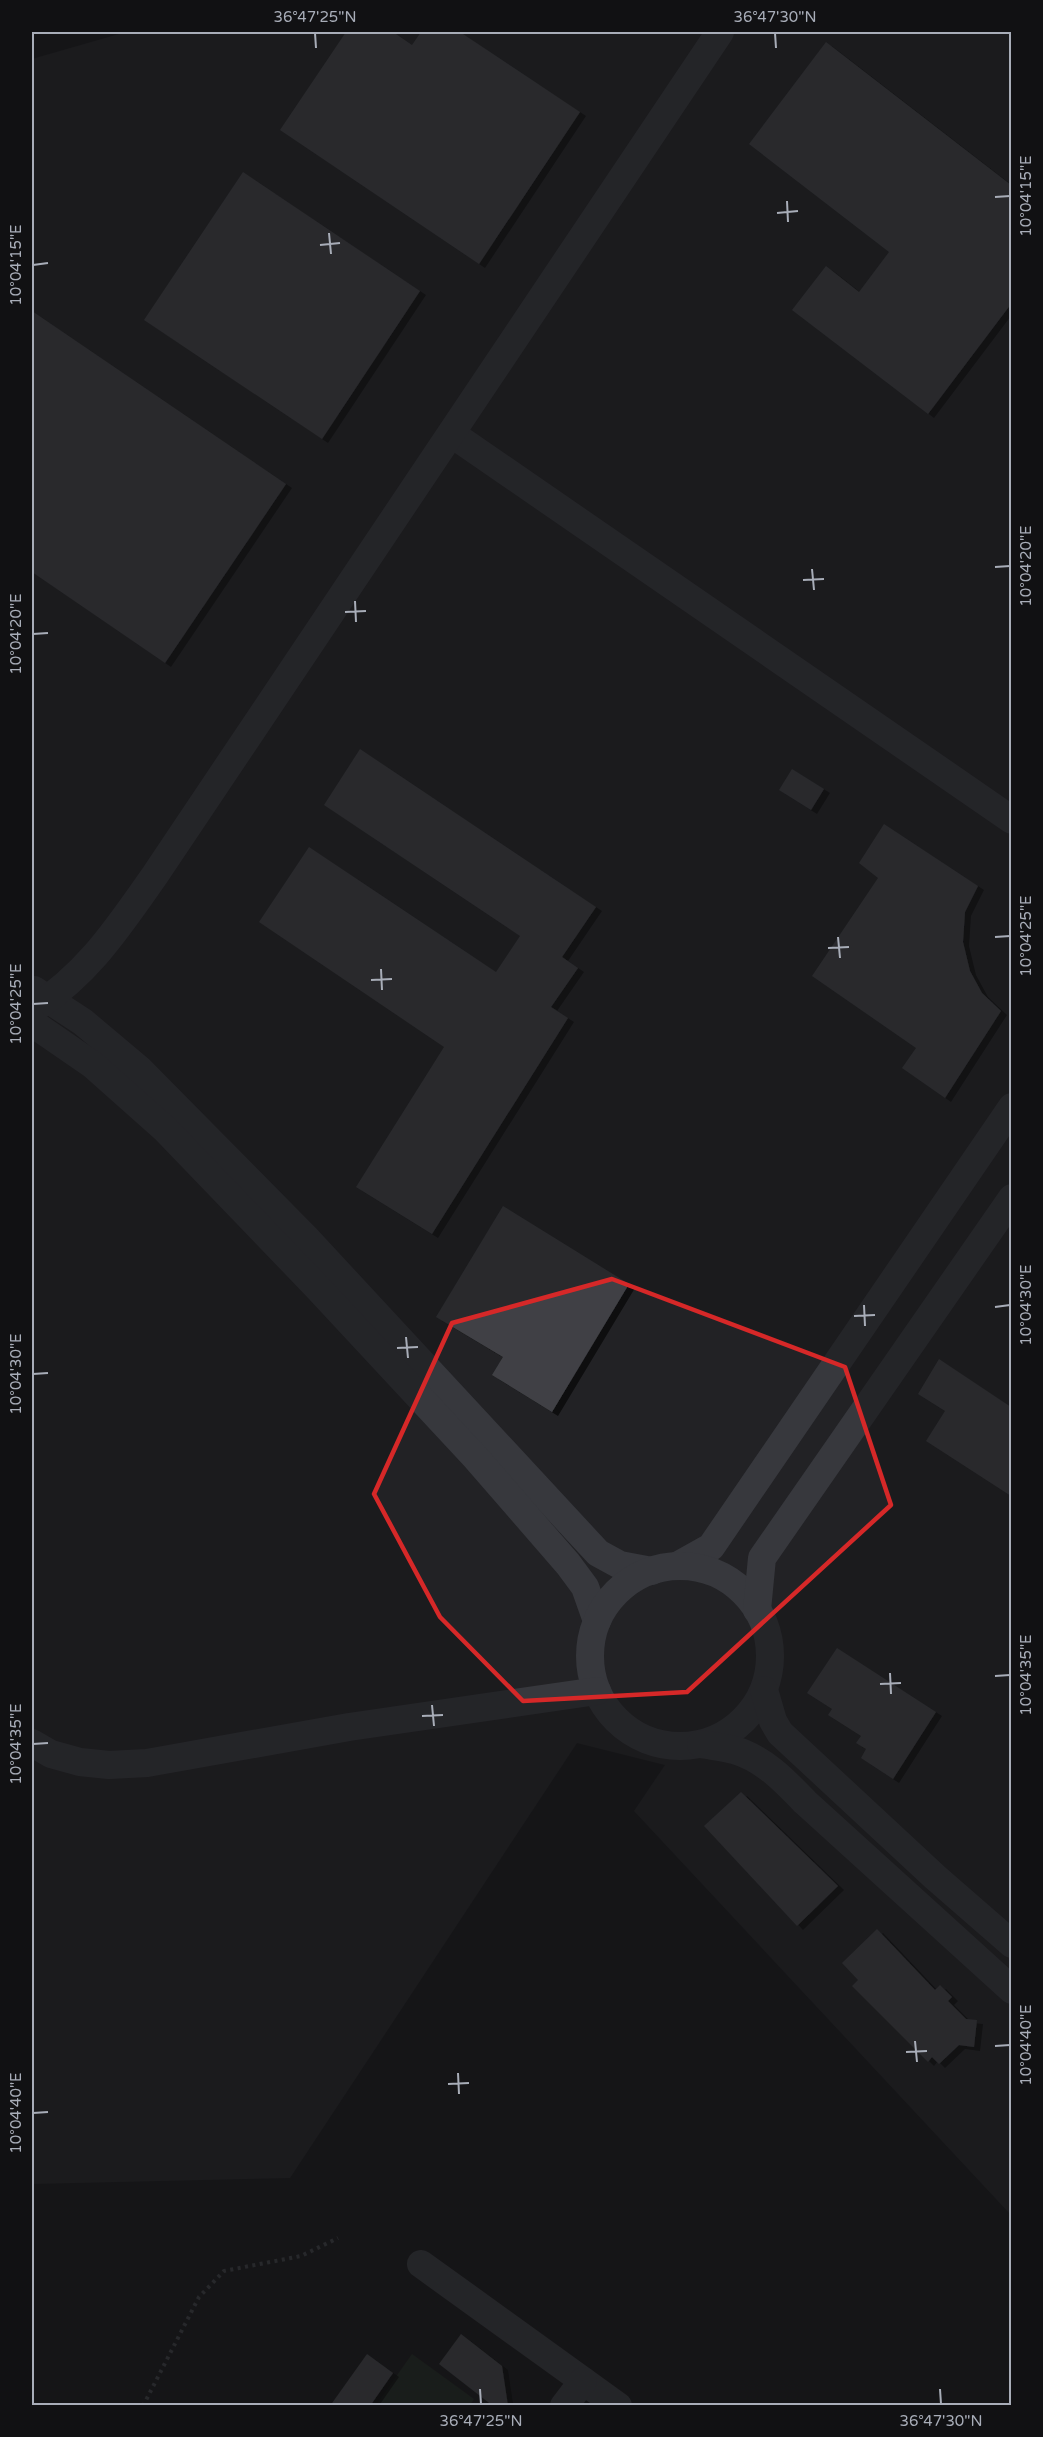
<svg xmlns="http://www.w3.org/2000/svg" width="1043" height="2437" font-family="'Varela Round',sans-serif">
<style>
.built{fill:#222225}
.green{fill:#1e261f}
.building{fill:#404145;filter:url(#shadow)}
.lines{fill:none;stroke-linecap:round;stroke-linejoin:round}
.path{stroke:#3d3f44;stroke-width:4;stroke-dasharray:3 4.5;stroke-linecap:butt}
.minor{stroke:#37383d;stroke-width:28}
.marked{fill:none;stroke:#d62828;stroke-width:4.5;stroke-linejoin:round}
.ticks{fill:none;stroke:#a8adb8;stroke-width:2}
.neatline{fill:none;stroke:#a8adb8;stroke-width:2}
.ticks-label{font-size:15px;text-anchor:middle;fill:#a8adb8}
</style>
<defs>
<filter id="shadow"><feDropShadow dx="6" dy="4" stdDeviation="0" flood-color="#0009"/></filter>
</defs>
<rect width="100%" height="100%" fill="#161618"/>
<polygon class="built" points="126,32 1011,32 1011,2215 634,1811 665,1765 577,1743 290,2178 32,2184 32,59"/>
<polygon class="green" points="412,2354 474,2399 470,2405 376,2405"/>
<g class="building">
<polygon points="346,32 393,32 412,45 421,32 460,32 580,112 479,264 280,130"/>
<polygon points="826,42 1011,185 1011,304 928,414 792,310 826,266 859,292 889,252 749,144"/>
<polygon points="243,172 420,291 322,439 144,320"/>
<polygon points="32,311 286,484 165,663 32,572"/>
<polygon points="360,749 596,907 562,957 578,968 551,1007 568,1018 432,1234 356,1187 444,1047 259,922 309,847 496,972 520,936 324,805"/>
<polygon points="792,769 824,789 811,810 779,790"/>
<polygon points="884,824 978,886 965,912 963,942 970,971 982,993 1001,1011 945,1098 902,1068 916,1048 812,976 878,878 859,863"/>
<polygon points="503,1206 629,1284 552,1412 492,1375 503,1357 436,1317"/>
<polygon points="939,1359 1011,1407 1011,1496 926,1441 945,1411 918,1394"/>
<polygon points="837,1648 936,1712 893,1779 861,1758 866,1749 856,1743 861,1736 828,1715 832,1709 807,1693"/>
<polygon points="741,1792 838,1886 797,1926 704,1826"/>
<polygon points="877,1929 935,1990 940,1985 952,1997 948,2001 966,2019 977,2020 974,2047 959,2045 939,2064 932,2057 928,2062 852,1986 858,1980 842,1963"/>
<polygon points="461,2334 502,2366 508,2406 493,2406 439,2364"/>
<polygon points="367,2354 393,2373 370,2406 330,2406"/>
</g>
<g class="lines">
<polyline class="path" points="143,2406 199,2297 224,2271 301,2256 338,2238"/>
<g class="minor">
<polyline points="452,434 1012,820"/>
<polyline points="34,990 83,1022 140,1070 305,1237 598,1553 620,1565 652,1571"/>
<path d="M32 1010C88 974 117 929 155 875L720 32"/>
<polyline points="32,1023 93,1065 165,1129 317,1287 476,1458 568,1564 585,1587 597,1621"/>
<polyline points="677,1566 711,1547 1012,1107"/>
<circle cx="680" cy="1656" r="90"/>
<polyline points="757,1610 762,1558 1012,1198"/>
<polyline points="764,1690 773,1721 780,1733 935,1877 1012,1944"/>
<polyline points="32,1743 51,1754 80,1762 109,1765 147,1763 349,1727 597,1691"/>
<path d="M701 1744C712 1746 724 1747 734 1750 763 1758 785 1781 805 1802L1012 1990"/>
<polyline points="421,2264 618,2406"/>
<polyline points="564,2406 583,2381"/>
</g>
</g>
<path d="M0 0H1043V2437H0ZM612 1279 845 1367 891 1505 687 1692 523 1701 440 1617 374 1494 452 1323Z" fill="#161618" fill-opacity=".55" fill-rule="evenodd"/>
<path class="marked" d="M612 1279 845 1367 891 1505 687 1692 523 1701 440 1617 374 1494 452 1323Z"/>
<path class="ticks" d="M315 33 316 48M775 33 776 48M995 197 1010 196M787 201 788 222M777 213 798 211M329 233 331 254M320 245 340 243M33 265 48 263M995 567 1010 566M812 569 814 590M803 580 824 579M355 601 356 622M345 612 366 611M33 634 48 633M838 937 840 958M995 937 1010 936M828 948 849 947M381 969 382 990M371 980 392 979M33 1004 48 1003M864 1305 865 1326M995 1307 1010 1305M854 1316 875 1315M406 1337 408 1358M397 1348 418 1347M33 1374 48 1373M890 1673 891 1694M995 1676 1010 1675M880 1684 901 1683M432 1705 434 1726M422 1716 443 1715M33 1744 48 1743M915 2041 917 2062M995 2046 1010 2045M906 2052 927 2051M458 2073 459 2094M448 2084 469 2083M33 2113 48 2112M480 2389 481 2404M940 2389 941 2404"/>
<rect width="1043" height="2437" fill="none" stroke="#111113" stroke-width="66"/>
<rect x="33" y="33" width="977" height="2371" class="neatline"/>
<g class="ticks-label">
<text x="315" y="22">36°47'25"N</text>
<text x="775" y="22">36°47'30"N</text>
<text transform="translate(1026 196) rotate(-90)" y="5">10°04'15"E</text>
<text transform="translate(16 265) rotate(-90)" y="5">10°04'15"E</text>
<text transform="translate(1026 566) rotate(-90)" y="5">10°04'20"E</text>
<text transform="translate(16 634) rotate(-90)" y="5">10°04'20"E</text>
<text transform="translate(1026 936) rotate(-90)" y="5">10°04'25"E</text>
<text transform="translate(16 1004) rotate(-90)" y="5">10°04'25"E</text>
<text transform="translate(1026 1305) rotate(-90)" y="5">10°04'30"E</text>
<text transform="translate(16 1374) rotate(-90)" y="5">10°04'30"E</text>
<text transform="translate(1026 1675) rotate(-90)" y="5">10°04'35"E</text>
<text transform="translate(16 1744) rotate(-90)" y="5">10°04'35"E</text>
<text transform="translate(1026 2045) rotate(-90)" y="5">10°04'40"E</text>
<text transform="translate(16 2113) rotate(-90)" y="5">10°04'40"E</text>
<text x="481" y="2426">36°47'25"N</text>
<text x="941" y="2426">36°47'30"N</text>
</g>
</svg>
